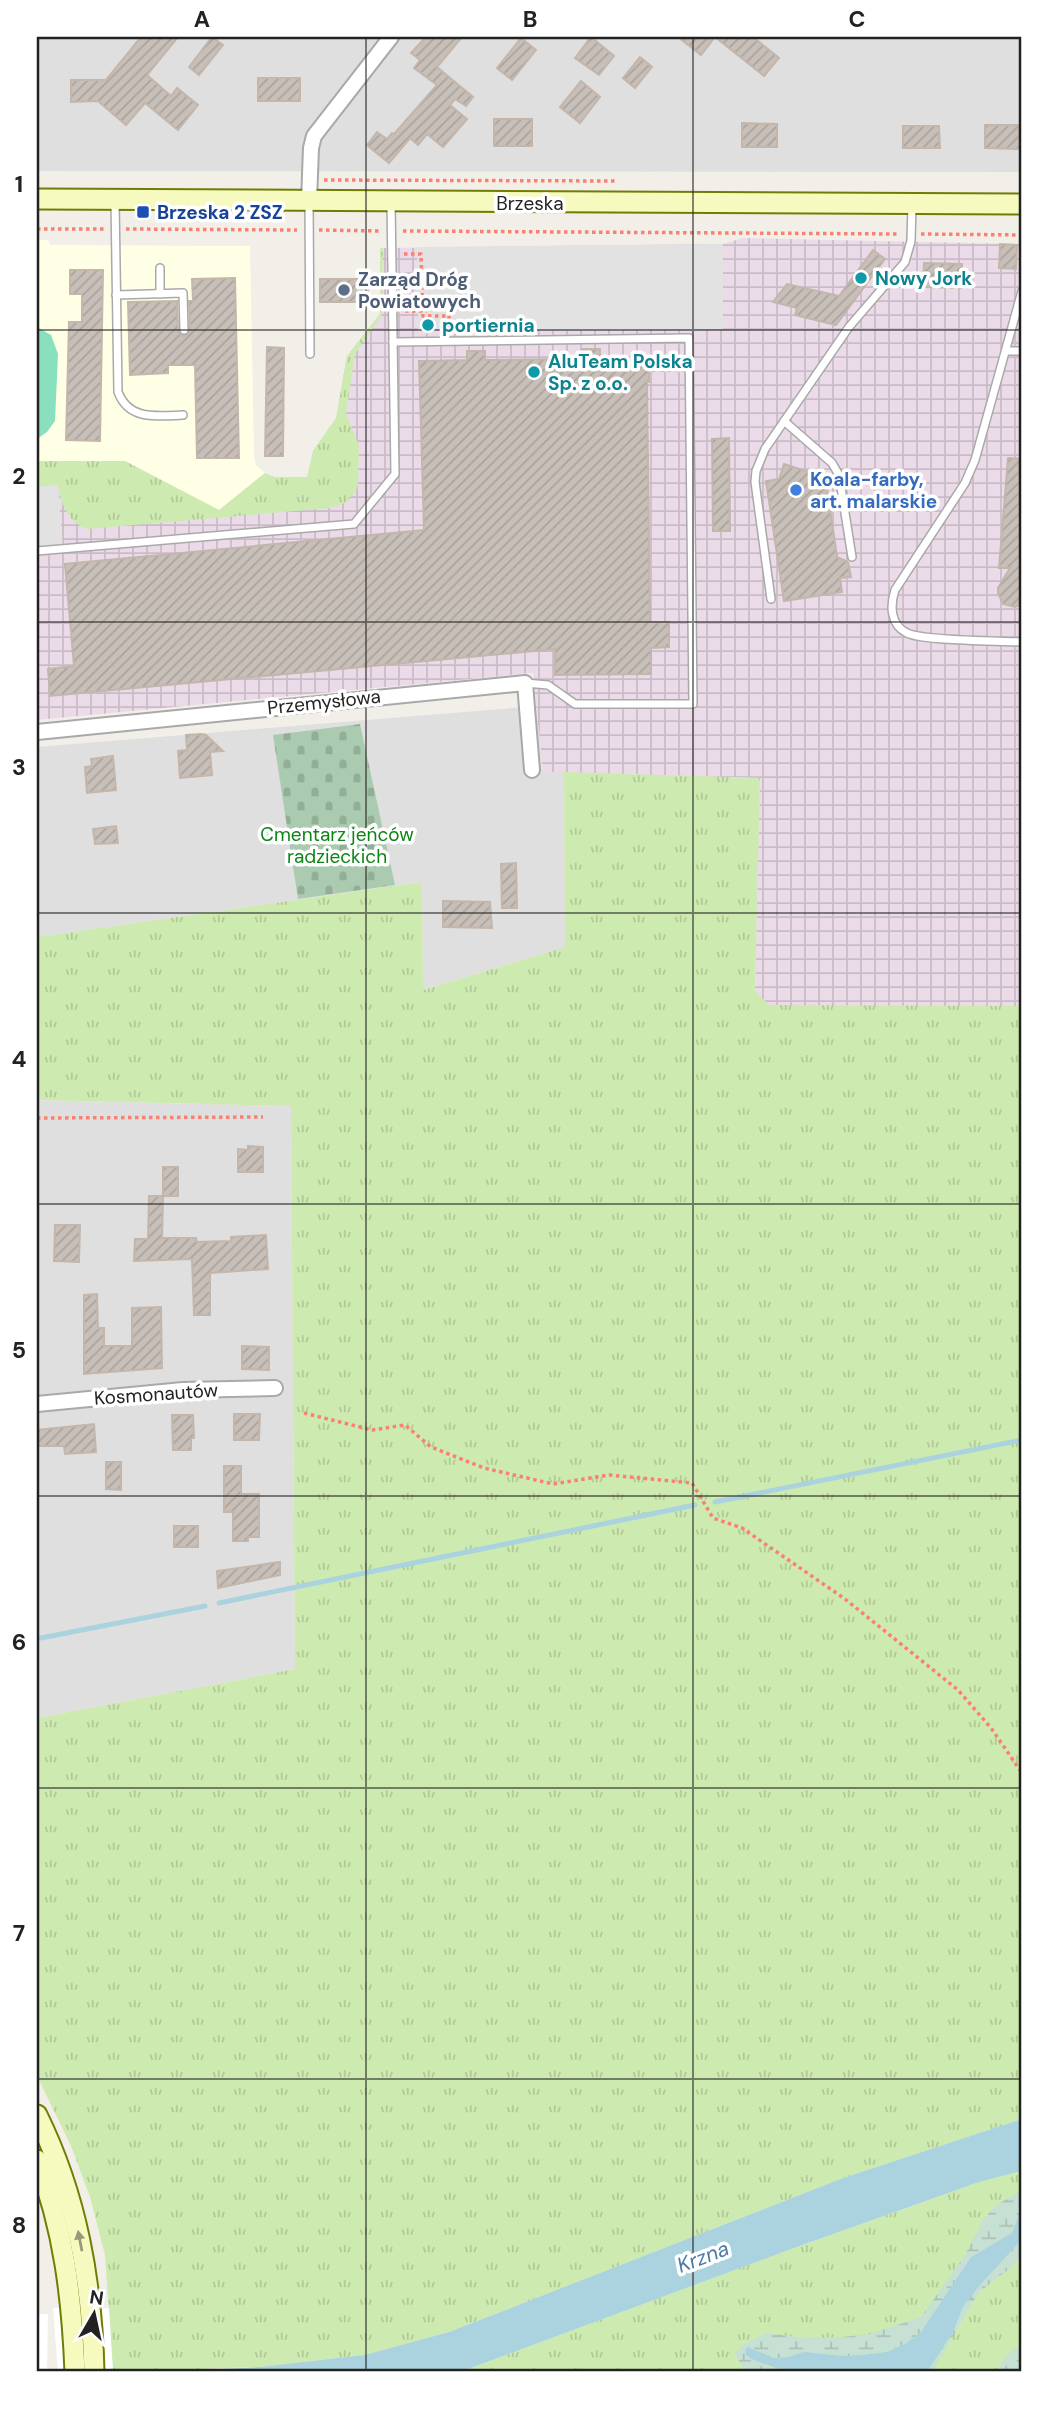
<svg xmlns="http://www.w3.org/2000/svg" width="1059" height="2409" font-family="'DM Sans',sans-serif">
<style>
.residential{fill:#e0dfdf}
.industrial{fill:url(#industrial-grid)}
.education{fill:#ffffe5}
.grass{fill:url(#grass-tufts)}
.wetland{fill:url(#wetland-marsh)}
.cemetery{fill:url(#cemetery-stones)}
.pitch{fill:#88e0be}
.parking{fill:#e2e2e2}
.water{fill:#aad3df}
.pier{fill:#fff}
.lines{fill:none;stroke-linecap:round;stroke-linejoin:round}
.stream{stroke:#aad3df;stroke-width:5}
.building{fill:url(#building-hatch);stroke:#c4b6ab;stroke-width:2}
.lane-casing{stroke:#a9a9a9;stroke-width:10}
.street-casing{stroke:#a9a9a9;stroke-width:18}
.secondary-casing{stroke:#707d05;stroke-width:23}
.path{stroke:#fa8072;stroke-width:3.5;stroke-dasharray:3.5 3.5;stroke-linecap:butt}
.lane{stroke:#fff;stroke-width:7}
.street{stroke:#fff;stroke-width:14}
.secondary{stroke:#f7fabf;stroke-width:19}
.oneway{fill:#979978}
.grid{fill:none;stroke:#222;stroke-width:2;stroke-opacity:0.55}
.transit-dot{fill:#1a4fb4;stroke:#fff;stroke-width:2.5}
.culture-dot{fill:#0f9aa8;stroke:#fff;stroke-width:2.5}
.service-dot{fill:#5c6f8a;stroke:#fff;stroke-width:2.5}
.shop-dot{fill:#3f7fe0;stroke:#fff;stroke-width:2.5}
.labels{text-anchor:middle;dominant-baseline:central;stroke-width:7;stroke-linejoin:round;paint-order:stroke}
.street-label{font-size:19px;fill:#222;stroke:#fff}
.transit-label{font-size:19px;font-weight:bold;fill:#164399;stroke:#fff;text-anchor:start}
.culture-label{font-size:19px;font-weight:bold;fill:#0d838f;stroke:#fff;text-anchor:start}
.service-label{font-size:19px;font-weight:bold;fill:#4e5e75;stroke:#fff;text-anchor:start}
.shop-label{font-size:19px;font-weight:bold;fill:#366cbe;stroke:#fff;text-anchor:start}
.park-label{font-size:19px;fill:#0c8416;stroke:#fff}
.water-label{font-size:21px;font-style:italic;fill:#4a7aab;stroke:#fff}
.neatline{fill:none;stroke:#222;stroke-width:2.5}
.grid-label{font-size:23px;text-anchor:middle;font-weight:bold;fill:#222}
</style>
<defs>
<pattern id="industrial-grid" width="8" height="8" patternUnits="userSpaceOnUse" patternTransform="scale(1.75)"><rect width="8" height="8" fill="#ebdbe8"/><path d="M0 4h8M4 0v8" fill="none" stroke="#c9bcc7"/></pattern>
<pattern id="grass-tufts" width="24" height="20" patternUnits="userSpaceOnUse" patternTransform="scale(1.75)"><rect width="24" height="20" fill="#cdebb0"/><path d="M3 7l-1-3M5 7V3M7 7l1-3M15 17l-1-3M17 17v-4M19 17l1-3" fill="none" stroke="#b0c997"/></pattern>
<pattern id="wetland-marsh" width="20" height="14" patternUnits="userSpaceOnUse" patternTransform="scale(1.75)"><rect width="20" height="14" fill="#c6e0d4"/><path d="M1 5h8M5 5V1M11 12h8M15 12V8" fill="none" stroke="#aac0b6"/></pattern>
<pattern id="cemetery-stones" width="16" height="16" patternUnits="userSpaceOnUse" patternTransform="scale(1.75)"><rect width="16" height="16" fill="#aacbaf"/><path d="M2 7V4a2 2 0 0 1 4 0v3zM10 15v-3a2 2 0 0 1 4 0v3z" fill="#92ae96"/></pattern>
<pattern id="building-hatch" width="6" height="6" patternUnits="userSpaceOnUse" patternTransform="scale(1.75)"><rect width="6" height="6" fill="#c7bfb8"/><path d="M-1 1l2-2M0 6l6-6M5 7l2-2" fill="none" stroke="#aba49e"/></pattern>
</defs>
<rect width="100%" height="100%" fill="#f2efe9"/>
<g class="residential">
<polygon points="37,37 1022,37 1022,172 37,171"/>
<polygon points="536,706 543,771 564,772 565,947 423,990 422,882 37,937 37,747"/>
<polygon points="37,1100 291,1106 295,1669 37,1718"/>
</g>
<polygon class="industrial" points="743,238 1022,244 1022,1006 769,1006 755,992 760,778 543,772 533,673 37,720 37,461 219,510 265,473 274,477 307,477 313,451 336,418 347,356 380,314 380,248 723,244"/>
<polygon class="education" points="37,240 48,240 50,245 250,246 254,455 256,465 265,473 219,510 125,461 37,461"/>
<g class="grass">
<path d="M380 248H383L382 315 355 354 346 413 359 446 358 485 355 493 345 503 330 508 87 529C67 521 62 506 58 485L37 487V461H125L219 510 265 473 274 477H307L313 451 336 418 347 356 380 314Z"/>
<polygon points="564,772 760,778 755,991 769,1005 1022,1006 1022,2119 843,2178 449,2332 364,2355 259,2367 113,2372 105,2255 90,2197 71,2146 37,2076 37,1718 295,1669 291,1106 37,1100 37,937 422,882 423,990 565,947"/>
<polygon points="1022,2171 1022,2372 460,2372 794,2248 979,2182"/>
</g>
<g class="wetland">
<polygon points="1022,2191 1022,2206 1012,2233 971,2257 921,2332 905,2344 887,2352 862,2355 843,2356 804,2352 788,2357 774,2358 751,2348 767,2366 785,2371 745,2372 735,2353 744,2344 767,2333 804,2338 842,2337 870,2334 921,2317 965,2255 983,2220 996,2205"/>
<polygon points="1022,2239 1022,2255 1013,2266 979,2292 932,2372 927,2372 953,2332 963,2307 980,2285"/>
<polygon points="1022,2344 1022,2372 997,2372 1005,2357"/>
</g>
<polygon class="cemetery" points="360,724 395,885 298,899 273,735"/>
<polygon class="pitch" points="37,327 51,335 58,354 55,421 47,432 37,439"/>
<g class="parking">
<polygon points="723,244 723,329 418,332 417,247"/>
<polygon points="58,485 63,549 37,552 37,487"/>
</g>
<g class="water">
<polygon points="1022,2119 1022,2171 979,2182 794,2248 460,2372 160,2372 259,2367 364,2355 449,2332 843,2178"/>
<path d="M1022 2206V2239L980 2285 963 2307 953 2332 927 2372H864L855 2370 832 2372H784C775 2365 759 2365 746 2355L745 2350 748 2347 774 2358 788 2357 804 2352 843 2356 862 2355 887 2352 905 2344 921 2332 971 2257 1012 2233Z"/>
</g>
<g class="pier">
<polygon points="53,2308 109,2308 113,2372 58,2372"/>
<polygon points="39,2314 48,2314 47,2372 38,2372"/>
</g>
<g class="lines">
<g class="stream">
<polyline points="715,1502 1022,1440"/>
<polyline points="219,1603 695,1505"/>
<polyline points="41,1638 205,1606"/>
</g>
</g>
<g class="building">
<polygon points="141,37 178,37 147,75 171,96 177,88 198,105 178,130 145,103 126,125 98,101 71,102 71,80 106,80"/>
<polygon points="212,37 223,45 199,75 189,67"/>
<polygon points="426,37 462,37 437,67 473,97 466,106 455,99 450,105 467,119 443,147 427,134 418,145 410,138 389,163 367,145 377,132 387,139 392,133 394,134 437,85 414,68 420,60 411,53"/>
<polygon points="591,37 614,56 599,75 575,58"/>
<polygon points="678,37 753,37 779,58 764,76 715,37 701,55"/>
<polygon points="521,38 536,50 512,80 497,68"/>
<polygon points="640,57 652,67 635,88 623,78"/>
<rect x="258" y="78" width="42" height="23"/>
<polygon points="581,81 600,97 580,123 560,107"/>
<rect x="494" y="119" width="38" height="27"/>
<polygon points="742,123 777,124 777,147 742,147"/>
<polygon points="985,125 1022,125 1022,149 985,148"/>
<polygon points="903,126 939,126 940,148 903,148"/>
<polygon points="1000,244 1017,245 1016,269 999,268"/>
<polygon points="873,250 885,259 836,325 795,315 797,308 773,302 787,284 839,296"/>
<polygon points="924,263 962,264 962,288 923,287"/>
<polygon points="70,270 103,270 100,441 66,440 69,322 82,322 82,294 70,294"/>
<polygon points="235,278 239,458 197,458 195,365 168,365 168,373 130,375 128,302 177,301 178,331 181,335 185,336 190,331 189,301 193,301 192,279"/>
<rect x="320" y="279" width="48" height="23"/>
<polygon points="267,347 284,348 283,456 265,456"/>
<polygon points="582,349 600,349 600,359 649,358 649,382 647,382 650,622 669,622 669,647 651,648 651,674 555,675 555,649 50,696 48,669 74,666 65,564 424,530 419,361 467,360 467,351 485,351 485,360 582,359"/>
<polygon points="729,438 730,531 713,531 712,439"/>
<polygon points="1008,458 1022,459 1022,604 1015,607 1003,604 998,593 998,588 1010,568 999,568"/>
<polygon points="784,464 815,474 825,473 837,557 848,562 851,577 840,578 842,592 784,601 766,481 779,479"/>
<polygon points="201,734 206,735 223,751 210,752 212,775 180,778 178,751 187,750 186,735"/>
<polygon points="113,756 116,790 87,793 85,767 92,766 91,759"/>
<polygon points="116,826 118,843 95,844 93,829"/>
<polygon points="516,863 517,908 502,908 501,864"/>
<polygon points="443,901 490,902 492,928 443,927"/>
<polygon points="248,1146 263,1147 263,1172 238,1172 238,1149 248,1150"/>
<rect x="163" y="1167" width="15" height="29"/>
<polygon points="149,1196 163,1196 162,1238 196,1238 197,1242 231,1241 231,1237 266,1235 268,1269 210,1273 210,1315 194,1315 192,1259 134,1261 135,1239 148,1239"/>
<polygon points="55,1225 80,1225 79,1262 54,1261"/>
<polygon points="97,1294 98,1328 104,1328 104,1346 132,1346 132,1308 161,1307 162,1368 84,1374 84,1295"/>
<polygon points="242,1346 269,1347 269,1370 242,1369"/>
<polygon points="234,1414 260,1414 259,1440 234,1440"/>
<polygon points="172,1415 193,1415 194,1438 191,1438 191,1450 173,1450"/>
<polygon points="94,1424 96,1452 65,1454 64,1446 37,1446 37,1430"/>
<polygon points="106,1462 121,1462 121,1490 106,1489"/>
<polygon points="224,1466 241,1466 241,1494 259,1494 259,1537 248,1537 248,1541 233,1541 233,1512 224,1512"/>
<rect x="174" y="1526" width="24" height="21"/>
<polygon points="280,1562 280,1575 218,1588 217,1571"/>
</g>
<g class="lines">
<g class="lane-casing">
<g id="lane">
<path d="M115 201 118 392C129 421 157 416 183 415"/>
<polyline points="309,202 310,354"/>
<polyline points="160,268 160,294"/>
<path d="M1022 291 975 460 965 483 895 590C890 605 890 625 907 633 923 641 1000 641 1022 642"/>
<polyline points="116,295 183,293 184,330"/>
<polyline points="393,342 689,338 693,704 575,704 548,685 525,683"/>
<polyline points="1006,351 1022,351"/>
<polyline points="784,421 832,463 839,475 852,557"/>
<polyline points="37,551 354,524 395,474 391,202"/>
<polyline points="771,599 755,482 756,471 765,449 849,327 905,262 911,241 912,205"/>
</g>
</g>
<g class="street-casing">
<g id="street">
<polyline points="309,201 311,148 314,136 391,37"/>
<polyline points="37,732 525,683 532,770"/>
<polyline points="37,1404 183,1390 275,1388"/>
</g>
</g>
<g class="secondary-casing">
<g id="secondary">
<polyline points="37,199 1022,204"/>
<path d="M37 2115C77 2196 92 2282 94 2372"/>
<path d="M37 2160C64 2228 72 2299 75 2372"/>
</g>
</g>
<g class="path">
<polyline points="324,180 615,181"/>
<polyline points="37,229 105,229"/>
<polyline points="126,229 297,230"/>
<polyline points="319,230 381,231"/>
<polyline points="403,231 899,234"/>
<polyline points="921,234 1022,235"/>
<polyline points="404,254 421,254 423,316 449,316 449,329"/>
<polyline points="405,311 427,311"/>
<polyline points="37,1118 263,1117"/>
<polyline points="304,1413 372,1430 405,1425 431,1447 484,1468 553,1484 609,1475 692,1483 713,1518 742,1528 845,1599 958,1690 991,1728 1022,1773"/>
</g>
<use href="#lane" class="lane"/>
<use href="#street" class="street"/>
<use href="#secondary" class="secondary"/>
</g>
<defs><path id="oneway-solid" d="M-6-.8H1V-3.2L6.5 0L1 3.2V.8H-6Z" transform="scale(1.75)"/></defs>
<use class="oneway" href="#oneway-solid" transform="translate(80 2241) rotate(-101)"/>
<path class="grid" d="M366 37V2372M693 37V2372M37 330H1022M37 622H1022M37 913H1022M37 1204H1022M37 1496H1022M37 1788H1022M37 2079H1022"/>
<rect class="transit-dot" x="136" y="205" width="14" height="14" rx="3.5"/>
<g class="culture-dot">
<circle cx="861" cy="278" r="7"/>
<circle cx="428" cy="325" r="7"/>
<circle cx="534" cy="372" r="7"/>
</g>
<circle class="service-dot" cx="344" cy="290" r="7"/>
<circle class="shop-dot" cx="796" cy="490" r="7"/>
<g class="labels">
<g class="street-label">
<text x="530" y="203">Brzeska</text>
<text transform="translate(324 702) rotate(-6)">Przemysłowa</text>
<text transform="translate(156 1394) rotate(-4)">Kosmonautów</text>
</g>
<g class="transit-label">
<text x="157" y="212">Brzeska 2 ZSZ</text>
</g>
<g class="culture-label">
<text x="875" y="278">Nowy Jork</text>
<text x="442" y="325">portiernia</text>
<text x="548" y="361">AluTeam Polska<tspan x="548" dy="22">Sp. z o.o.</tspan></text>
</g>
<g class="service-label">
<text x="358" y="279">Zarząd Dróg<tspan x="358" dy="22">Powiatowych</tspan></text>
</g>
<g class="shop-label">
<text x="810" y="479">Koala-farby,<tspan x="810" dy="22">art. malarskie</tspan></text>
</g>
<g class="park-label">
<text x="337" y="834">Cmentarz jeńców<tspan x="337" dy="22">radzieckich</tspan></text>
</g>
<g class="water-label">
<text transform="translate(703 2257) rotate(-21)">Krzna</text>
</g>
</g>
<rect width="1059" height="2409" fill="none" stroke="#ffffff" stroke-width="77"/>
<g transform="translate(94 2314) rotate(9)" stroke="#ffffff" stroke-width="5" paint-order="stroke">
<path d="M0-5L12 26L0 18L-12 26Z" fill="#222222"/>
<text y="-10" font-size="19" font-weight="bold" text-anchor="middle" fill="#222222">N</text>
</g>
<rect x="38" y="38" width="982" height="2332" class="neatline"/>
<g class="grid-label">
<text x="202" y="27">A</text>
<text x="530" y="27">B</text>
<text x="857" y="27">C</text>
<text x="19" y="192">1</text>
<text x="19" y="484">2</text>
<text x="19" y="775">3</text>
<text x="19" y="1067">4</text>
<text x="19" y="1358">5</text>
<text x="19" y="1650">6</text>
<text x="19" y="1941">7</text>
<text x="19" y="2233">8</text>
</g>
</svg>
